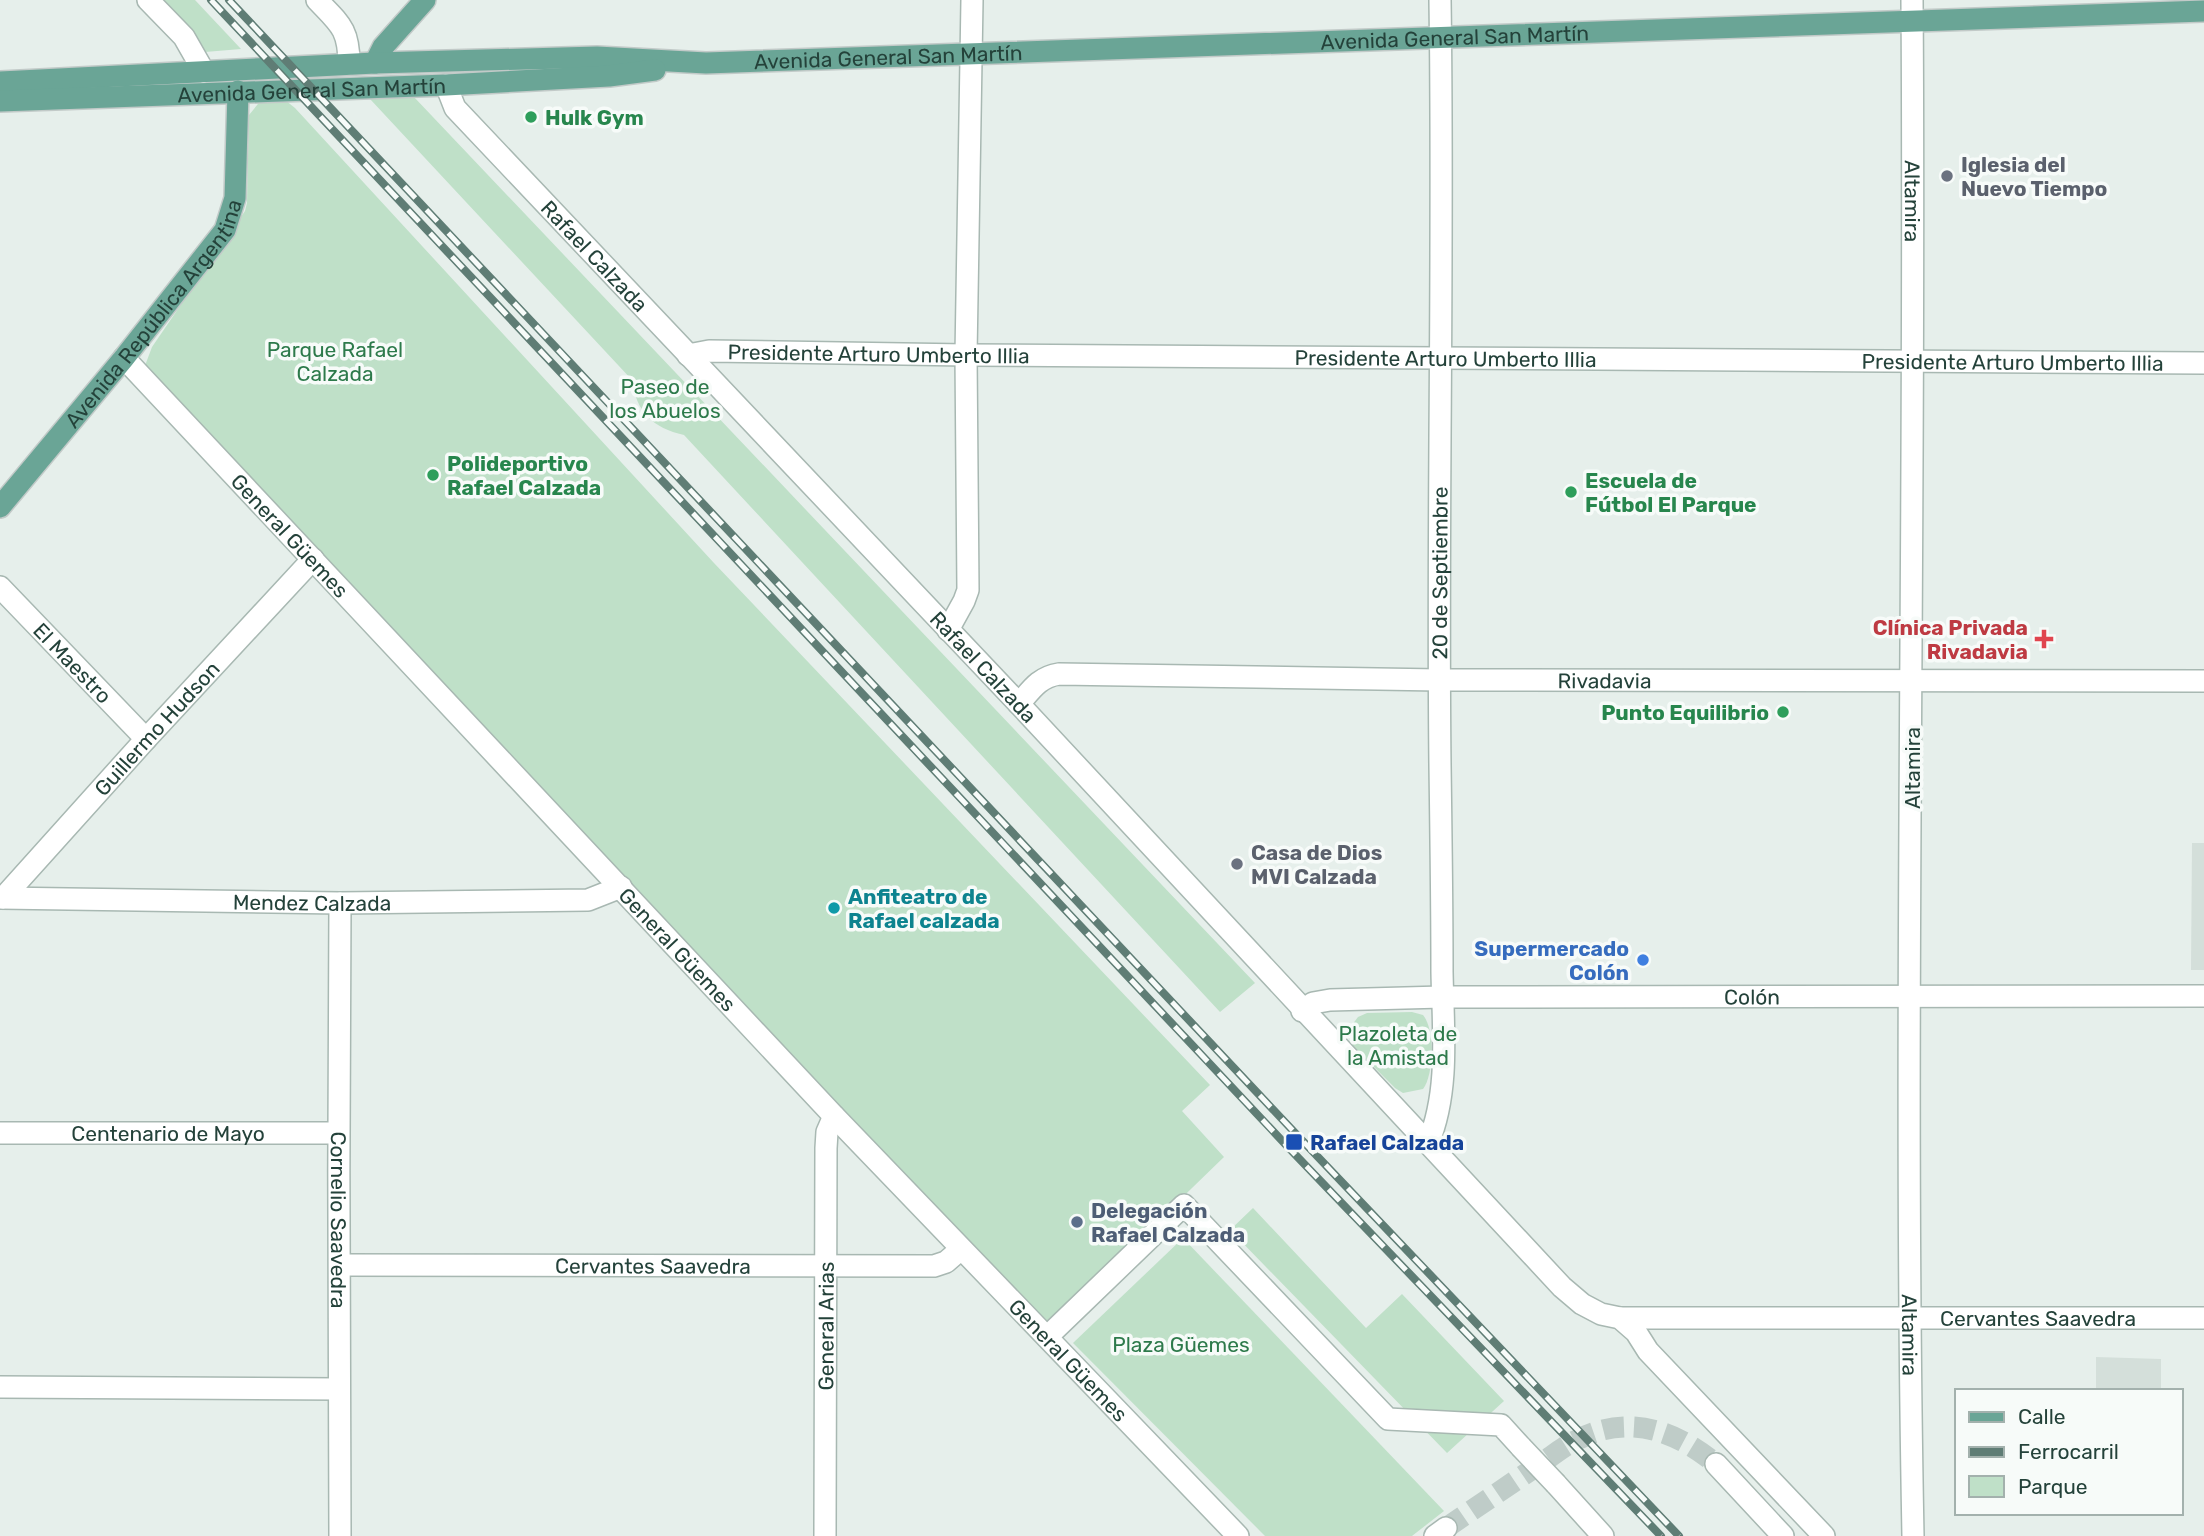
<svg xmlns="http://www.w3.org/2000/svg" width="2204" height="1536" font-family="Rubik,sans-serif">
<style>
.built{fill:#d4dfda}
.green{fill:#bfe0c8}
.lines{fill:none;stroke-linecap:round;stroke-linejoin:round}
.minor-tunnel{stroke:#bfccc8;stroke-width:21;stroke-dasharray:21 10;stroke-linecap:butt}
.minor-casing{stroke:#a8b8b2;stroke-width:24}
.major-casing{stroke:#c2cac8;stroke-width:24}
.minor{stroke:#fff;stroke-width:21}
.major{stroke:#6aa596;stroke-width:21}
.rail-casing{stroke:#5f7d75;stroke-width:8}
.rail{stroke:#f7fbf9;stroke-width:5;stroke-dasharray:16;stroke-linecap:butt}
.minor-bridge-casing{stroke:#a8b8b2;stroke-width:24;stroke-linecap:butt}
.minor-bridge{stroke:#fff;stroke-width:21}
.leisure-dot{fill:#2e9e5b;stroke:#f7fbf9;stroke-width:2.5}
.worship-dot{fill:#6b7280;stroke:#f7fbf9;stroke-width:2.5}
.health-dot{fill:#e0444e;stroke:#f7fbf9;stroke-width:2.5}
.culture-dot{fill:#0f9aa8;stroke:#f7fbf9;stroke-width:2.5}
.shop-dot{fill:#3f7fe0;stroke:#f7fbf9;stroke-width:2.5}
.transit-dot{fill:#1a4fb4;stroke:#f7fbf9;stroke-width:2.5}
.service-dot{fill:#5c6f8a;stroke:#f7fbf9;stroke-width:2.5}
.labels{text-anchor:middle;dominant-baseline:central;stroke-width:7;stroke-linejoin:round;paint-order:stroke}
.street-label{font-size:21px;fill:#24423a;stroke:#f7fbf9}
.leisure-label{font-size:21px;font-weight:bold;fill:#27864d;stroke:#f7fbf9;text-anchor:start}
.worship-label{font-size:21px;font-weight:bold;fill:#5b616d;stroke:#f7fbf9;text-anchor:start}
.park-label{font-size:21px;fill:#2d7a4b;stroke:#f7fbf9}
.health-label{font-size:21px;font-weight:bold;fill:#be3a42;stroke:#f7fbf9;text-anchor:end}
.culture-label{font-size:21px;font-weight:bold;fill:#0d838f;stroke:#f7fbf9;text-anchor:start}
.shop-label{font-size:21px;font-weight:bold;fill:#366cbe;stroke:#f7fbf9;text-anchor:end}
.transit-label{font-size:21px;font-weight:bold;fill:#164399;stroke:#f7fbf9;text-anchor:start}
.service-label{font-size:21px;font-weight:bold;fill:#4e5e75;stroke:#f7fbf9;text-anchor:start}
</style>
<rect width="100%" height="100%" fill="#e6efeb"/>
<g class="built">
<polygon points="2192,843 2204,843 2204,970 2191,970"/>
<polygon points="2096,1357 2161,1359 2161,1391 2096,1391"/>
</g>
<g class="green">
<polygon points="156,0 195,0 241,49 205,52"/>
<path d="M414 97 1255 983 1220 1012 684 435C653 428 636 412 632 380L370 99Z"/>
<path d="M262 99 285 100 295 108 714 563 1210 1085 1182 1111 1224 1157 1063 1313C1053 1319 1048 1324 1038 1317L146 369V363L152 347 245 211 247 203 249 115Z"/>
<path d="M1412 1012 1423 1015C1435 1029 1434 1075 1423 1089L1403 1093 1395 1088 1353 1046 1351 1036 1352 1025 1358 1017 1367 1013Z"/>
<polygon points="1253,1208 1366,1328 1402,1294 1504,1401 1447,1453 1230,1230"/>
<polygon points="1183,1238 1444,1511 1412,1536 1265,1536 1073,1343"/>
</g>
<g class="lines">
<path class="minor-tunnel" d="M1446 1528C1475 1508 1505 1488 1534 1468 1549 1459 1563 1446 1579 1439 1629 1414 1675 1430 1716 1464"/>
<g class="minor-casing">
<g id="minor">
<polyline points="148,0 184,37 204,72"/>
<path d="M317 0C340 24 349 29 349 64"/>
<path id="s1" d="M1912 0C1916 512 1903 1024 1913 1536"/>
<path id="s2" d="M446 85 455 108 1019 704 1562 1287 1582 1304 1601 1314 1620 1318 1636 1332 1648 1351 1824 1536"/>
<path id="s3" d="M688 355 709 351 966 355 2204 363"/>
<path id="s4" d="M124 358 834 1116 1238 1536"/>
<path id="s5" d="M0 587 146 739"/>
<polyline points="948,630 964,601 968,590 966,355 972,0"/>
<path id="s6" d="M1019 704C1031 690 1039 677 1059 674L1439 680 2204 681"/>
<path id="s7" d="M0 898 340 903 588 900 621 887"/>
<path id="s8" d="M3 898 146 739 313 559"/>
<path id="s9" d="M340 903C338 1114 339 1325 340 1536"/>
<path id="s10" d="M1302 1011 1313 1003 1330 1000 1442 997 2204 996"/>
<path id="s11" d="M0 1133H338"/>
<path id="s12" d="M1428 1143C1450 1091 1443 1028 1442 972 1442 903 1441 834 1440 765 1437 510 1444 255 1440 0"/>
<path id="s13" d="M341 1265 934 1266 946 1262 961 1249"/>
<path id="s14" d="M1620 1318H2204"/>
<polyline points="1047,1337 1184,1205 1388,1419 1501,1425 1521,1447"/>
<polyline points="0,1387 339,1389"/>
<polyline points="1716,1464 1783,1536"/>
<polyline points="1556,1484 1603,1536"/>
<path id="s15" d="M825 1536 826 1148 827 1132 834 1116"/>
<polyline points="1435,1536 1446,1528"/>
</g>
</g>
<g class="major-casing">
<g id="major">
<polyline points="375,63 383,47 425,0"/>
<path id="s16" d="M0 82 375 63 597 57 706 63 2204 11"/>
<path id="s17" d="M0 101 446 85 609 76 655 70"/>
<path id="s18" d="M0 507 124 358 225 230 235 198 238 91"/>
</g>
</g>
<use href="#minor" class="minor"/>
<use href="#major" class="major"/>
<g class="rail-casing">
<g id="rail">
<polyline points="211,0 1287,1146 1661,1536"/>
<polyline points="229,0 1298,1136 1679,1536"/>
</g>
</g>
<use href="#rail" class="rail"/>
<g class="minor-bridge-casing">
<polyline id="minor-bridge" points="1521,1447 1556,1484"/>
</g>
<use href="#minor-bridge" class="minor-bridge"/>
</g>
<g class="leisure-dot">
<circle cx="531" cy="117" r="7"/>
<circle cx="433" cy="475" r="7"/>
<circle cx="1571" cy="492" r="7"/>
<circle cx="1783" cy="712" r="7"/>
</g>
<g class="worship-dot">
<circle cx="1947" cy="176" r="7"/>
<circle cx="1237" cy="864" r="7"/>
</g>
<path class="health-dot" d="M2040.5 628.5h7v7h7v7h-7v7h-7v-7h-7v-7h7z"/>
<circle class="culture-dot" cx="834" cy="908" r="7"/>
<circle class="shop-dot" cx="1643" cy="960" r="7"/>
<rect class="transit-dot" x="1285" y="1133" width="18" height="18" rx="3.5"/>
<circle class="service-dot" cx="1077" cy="1222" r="7"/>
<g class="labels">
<g class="street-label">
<text stroke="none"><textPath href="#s16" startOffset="1456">Avenida General San Martín</textPath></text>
<text stroke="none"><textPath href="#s16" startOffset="889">Avenida General San Martín</textPath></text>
<text stroke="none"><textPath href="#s17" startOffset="312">Avenida General San Martín</textPath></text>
<text stroke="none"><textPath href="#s1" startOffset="201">Altamira</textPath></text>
<text stroke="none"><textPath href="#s2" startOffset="228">Rafael Calzada</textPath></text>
<text stroke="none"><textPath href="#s18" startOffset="248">Avenida República Argentina</textPath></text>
<text stroke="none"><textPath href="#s3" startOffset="191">Presidente Arturo Umberto Illia</textPath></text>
<text stroke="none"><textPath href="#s3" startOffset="758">Presidente Arturo Umberto Illia</textPath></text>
<text stroke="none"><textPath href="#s3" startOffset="1325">Presidente Arturo Umberto Illia</textPath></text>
<text stroke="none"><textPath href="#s4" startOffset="243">General Güemes</textPath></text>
<text stroke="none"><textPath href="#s12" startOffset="572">20 de Septiembre</textPath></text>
<text stroke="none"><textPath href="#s5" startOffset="105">El Maestro</textPath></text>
<text stroke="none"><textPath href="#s2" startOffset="794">Rafael Calzada</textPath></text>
<text stroke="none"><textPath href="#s6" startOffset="597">Rivadavia</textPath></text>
<text stroke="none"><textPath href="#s8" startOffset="229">Guillermo Hudson</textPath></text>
<text transform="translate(1912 768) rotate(-90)">Altamira</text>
<text stroke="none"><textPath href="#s7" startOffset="312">Mendez Calzada</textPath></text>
<text stroke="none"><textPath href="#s4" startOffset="810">General Güemes</textPath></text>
<text stroke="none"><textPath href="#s10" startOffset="453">Colón</textPath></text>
<text stroke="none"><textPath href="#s11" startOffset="168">Centenario de Mayo</textPath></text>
<text stroke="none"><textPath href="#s9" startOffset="317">Cornelio Saavedra</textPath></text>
<text stroke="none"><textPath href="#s13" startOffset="312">Cervantes Saavedra</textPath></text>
<text stroke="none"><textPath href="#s14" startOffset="418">Cervantes Saavedra</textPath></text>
<text stroke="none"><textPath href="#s15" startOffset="210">General Arias</textPath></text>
<text stroke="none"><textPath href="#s1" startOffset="1335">Altamira</textPath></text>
<text stroke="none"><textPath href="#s4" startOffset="1377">General Güemes</textPath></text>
</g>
<g class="leisure-label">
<text x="545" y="117">Hulk Gym</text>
<text x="447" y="463">Polideportivo<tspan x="447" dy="24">Rafael Calzada</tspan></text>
<text x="1585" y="480">Escuela de<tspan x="1585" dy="24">Fútbol El Parque</tspan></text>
<text x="1769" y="712" text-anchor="end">Punto Equilibrio</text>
</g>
<g class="worship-label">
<text x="1961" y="164">Iglesia del<tspan x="1961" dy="24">Nuevo Tiempo</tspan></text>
<text x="1251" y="852">Casa de Dios<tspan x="1251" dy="24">MVI Calzada</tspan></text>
</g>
<g class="park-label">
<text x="335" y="349">Parque Rafael<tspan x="335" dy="24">Calzada</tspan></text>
<text x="665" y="386">Paseo de<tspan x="665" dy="24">los Abuelos</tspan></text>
<text x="1398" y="1033">Plazoleta de<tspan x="1398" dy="24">la Amistad</tspan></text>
<text x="1181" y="1344">Plaza Güemes</text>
</g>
<g class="health-label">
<text x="2028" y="627">Clínica Privada<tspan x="2028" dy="24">Rivadavia</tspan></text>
</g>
<g class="culture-label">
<text x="848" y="896">Anfiteatro de<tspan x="848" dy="24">Rafael calzada</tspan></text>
</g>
<g class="shop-label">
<text x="1629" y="948">Supermercado<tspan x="1629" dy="24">Colón</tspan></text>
</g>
<g class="transit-label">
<text x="1310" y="1142">Rafael Calzada</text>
</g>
<g class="service-label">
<text x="1091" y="1210">Delegación<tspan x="1091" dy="24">Rafael Calzada</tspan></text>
</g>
</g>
<rect x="1955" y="1389" width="228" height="126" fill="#f7fbf9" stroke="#a3b1ad" stroke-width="2"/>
<rect x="1969" y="1412" width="35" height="10" fill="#6aa596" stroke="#a3b1ad" stroke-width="2"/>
<text x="2018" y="1424" font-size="21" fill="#24423a">Calle</text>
<rect x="1969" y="1447" width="35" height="10" fill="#5f7d75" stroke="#a3b1ad" stroke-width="2"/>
<text x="2018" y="1459" font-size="21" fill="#24423a">Ferrocarril</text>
<rect x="1969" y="1476" width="35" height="21" fill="#bfe0c8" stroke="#a3b1ad" stroke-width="2"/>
<text x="2018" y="1494" font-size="21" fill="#24423a">Parque</text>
</svg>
